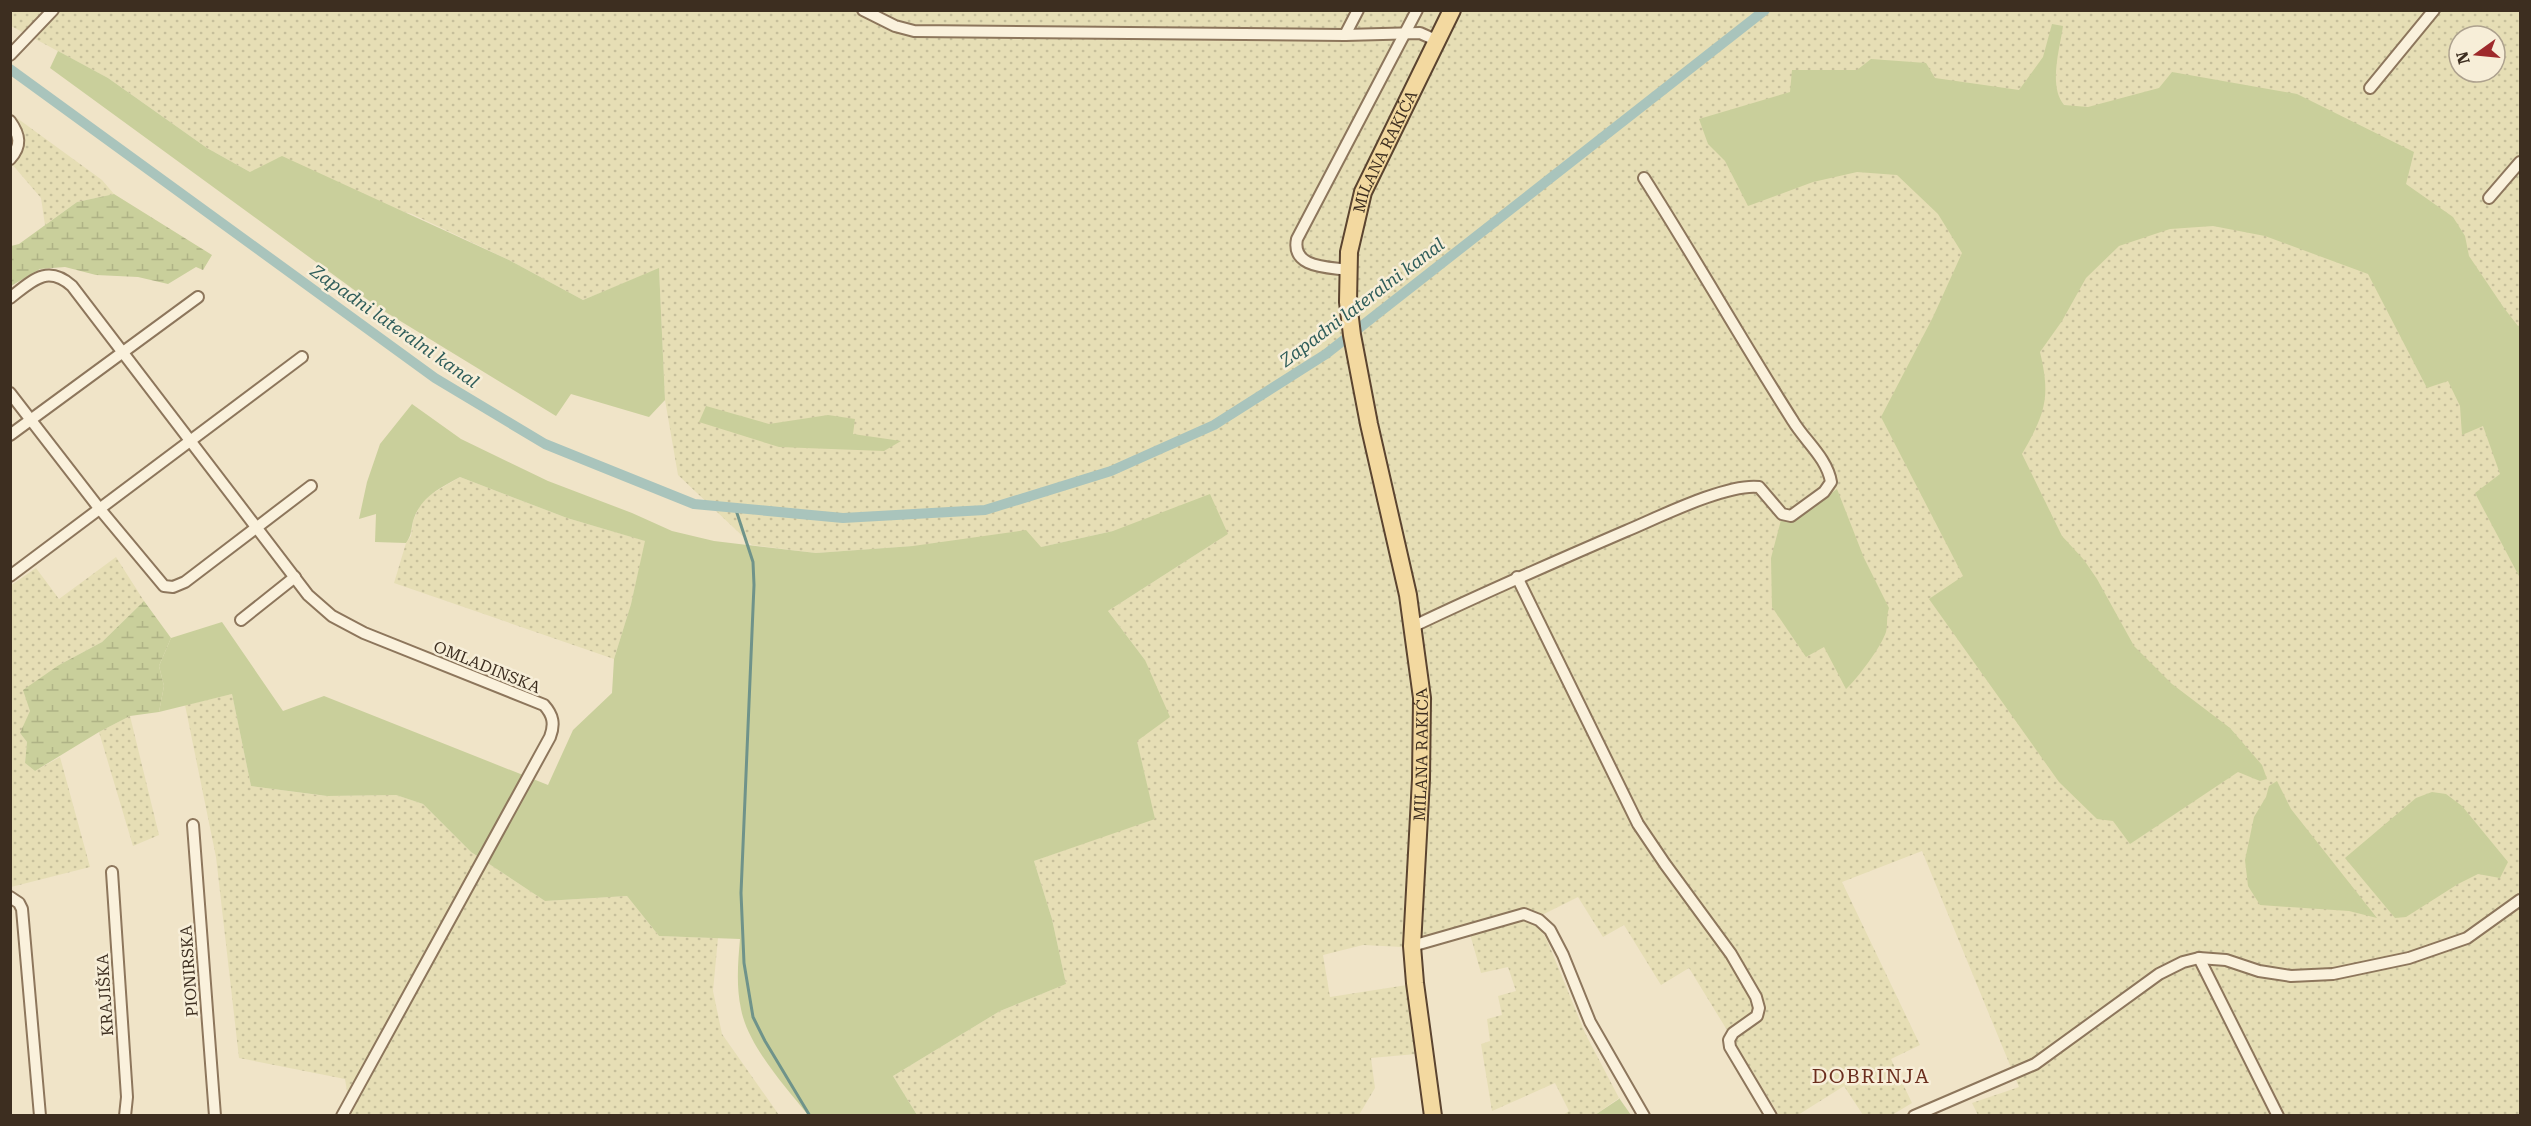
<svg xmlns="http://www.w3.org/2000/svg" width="2531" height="1126" font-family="'Roboto Serif',serif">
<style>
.farmland{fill:url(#farmland-dots);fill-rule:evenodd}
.green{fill:#c9cf9b}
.wetland{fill:url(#wetland-marsh)}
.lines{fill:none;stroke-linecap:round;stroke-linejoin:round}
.stream{stroke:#6f938a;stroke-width:3}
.canal{stroke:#a9c4bc;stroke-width:10}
.street-casing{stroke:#8d765c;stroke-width:14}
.primary-casing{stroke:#5b4430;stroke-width:20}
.street{stroke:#faf1dc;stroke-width:10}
.primary{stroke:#f3d9a0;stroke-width:16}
.labels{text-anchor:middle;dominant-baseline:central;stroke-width:5;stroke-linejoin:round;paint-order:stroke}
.street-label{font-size:16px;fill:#3d2e20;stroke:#f7eed8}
.water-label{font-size:18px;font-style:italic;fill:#2f5d5a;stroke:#f7eed8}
.quarter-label{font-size:20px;letter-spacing:1.5px;fill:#6b2e1e;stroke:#f7eed8}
</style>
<defs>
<pattern id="farmland-dots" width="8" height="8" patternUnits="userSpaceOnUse" patternTransform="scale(1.5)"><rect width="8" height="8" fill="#e6deb5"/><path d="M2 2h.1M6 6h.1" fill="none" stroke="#c6bf9b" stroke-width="1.8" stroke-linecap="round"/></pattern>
<pattern id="wetland-marsh" width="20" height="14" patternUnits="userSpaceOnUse" patternTransform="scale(1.5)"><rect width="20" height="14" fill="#c9cf9b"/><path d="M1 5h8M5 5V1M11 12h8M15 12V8" fill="none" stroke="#aeb285"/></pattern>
</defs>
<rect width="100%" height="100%" fill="#f0e4c8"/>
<g class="farmland">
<path d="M10 11H2520V1115H1978L1972 1103 2019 1087 1922 851 1842 882 1920 1045 1891 1059 1912 1103 1892 1115H1863L1844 1086 1798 1115H1779L1689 968 1661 985 1624 925 1603 937 1578 897 1542 915 1529 909 1523 910 1402 947 1363 945 1323 955 1330 997 1407 985 1416 1054 1371 1058 1375 1088 1359 1115H917L893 1076 1000 1011 1066 984 1052 919 1034 861 1154 818 1137 741 1145 660 1108 611 1228 534 1113 531 1041 547 913 546 816 553 752 545 678 475 665 400 659 269 583 300 509 260 412 214 250 172 207 148 108 78 11 26ZM2459 36H2495V72H2459Z"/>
<polygon points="10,113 102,180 114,194 77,202 45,225 41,198 11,163"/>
<polygon points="460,477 567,518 646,541 631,604 614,659 394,583 406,543 411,536 413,521 423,499"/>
<polygon points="116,557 144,601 102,642 59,665 20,733 27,742 25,763 35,771 60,757 90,867 11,887 10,586 36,568 59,599"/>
<polygon points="232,694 251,786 326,796 396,795 423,804 471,852 545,901 627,896 659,936 718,938 713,991 722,1034 779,1115 351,1115 345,1079 239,1058 216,857 185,705"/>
<polygon points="130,716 159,835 133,846 99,732"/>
<polygon points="1517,921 1528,921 1533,924 1540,929 1547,940 1585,1033 1619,1098 1595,1115 1563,1115 1569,1111 1555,1083 1492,1111 1481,1044 1490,1041 1487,1019 1502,1015 1498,996 1516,991 1508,967 1481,973 1470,934"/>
</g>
<g class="green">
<path d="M2052 24 2063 26C2060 48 2048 86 2064 105L2088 107 2159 88 2172 72 2297 94 2414 152 2406 184 2453 217 2465 236 2469 256 2504 308 2518 326 2520 325V578L2475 493 2500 474 2483 426 2462 435 2460 406 2448 381 2427 388 2368 274 2265 236 2213 226 2170 229 2119 246 2086 278 2062 321 2040 352C2051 398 2045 414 2022 454L2062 536 2084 560 2097 579 2134 646 2172 684 2230 728 2262 765 2267 779 2260 781 2238 772 2130 844 2113 821 2097 819 2059 782 1929 599 1963 576 1881 417 1933 317 1962 253 1938 214 1897 175 1857 172 1813 182 1748 206 1725 161 1708 144 1699 119 1790 92 1792 70H1857L1871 59 1926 63 1935 78 2019 90 2043 57Z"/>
<polygon points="58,51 108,78 207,148 250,172 282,156 509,260 583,300 659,268 665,400 649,417 571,394 556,416 379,308 50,68"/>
<path d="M412 404 461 439 548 481 632 513 672 531 714 541 816 553 913 546 1026 530 1041 547 1113 531 1210 494 1228 534 1108 611 1145 660 1170 717 1137 741 1155 819 1034 861 1052 919 1066 984 1000 1011 893 1076 917 1115H808C785 1086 748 1046 741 1009 736 986 738 962 740 939L659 936 627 896 545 901 471 852 423 804 396 795 327 796 251 786 232 694 159 712 164 686 159 666 171 638 222 622 283 711 324 696 548 785 573 730 612 693 614 659 631 604 645 541 567 518 460 477C439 489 421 496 413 521 411 529 412 535 406 543L375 542 376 514 359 519 367 482 380 444Z"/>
<polygon points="706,406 769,424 828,415 855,419 853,434 901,441 884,451 779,447 699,422"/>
<path d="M1837 489 1864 558 1889 608C1886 617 1888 624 1886 632 1881 647 1858 678 1846 689L1824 647 1806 657 1772 607 1771 558 1781 520 1793 522Z"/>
<polygon points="2277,781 2291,809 2377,918 2349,911 2260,905 2248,886 2245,860 2254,817 2266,797 2269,786"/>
<polygon points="2432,792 2446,794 2462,806 2508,862 2500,878 2478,874 2458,884 2406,917 2395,918 2345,858 2416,798"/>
<polygon points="1619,1098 1631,1115 1595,1115 1619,1099"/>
</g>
<g class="wetland">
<polygon points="114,194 212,255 203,270 196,267 168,284 138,277 96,275 65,267 40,269 11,286 11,246 19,244 77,202"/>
<polygon points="144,601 171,638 159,666 164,686 159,712 130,716 99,732 35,771 25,763 27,742 20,733 30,711 23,690 59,665 102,642"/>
</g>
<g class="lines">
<polyline class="stream" points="735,507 753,562 754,585 741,893 744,963 753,1017 765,1041 810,1116"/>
<polyline class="canal" points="10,69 435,378 545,444 694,504 843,518 985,510 1111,471 1214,425 1326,354 1765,10"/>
<g class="street-casing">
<g id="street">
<polyline points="863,10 895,26 914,31 1345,35 1420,33 1438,41"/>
<polyline points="1345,35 1358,10"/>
<polyline points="10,55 53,10"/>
<polyline points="2370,88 2434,10"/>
<path d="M10 121C20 135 22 146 10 159"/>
<polyline points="2489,198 2520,162"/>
<path d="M1347 270C1328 267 1291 268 1297 239L1417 10"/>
<path d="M10 298C32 281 47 264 72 286L308 595 332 616 364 633 544 705C553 715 555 724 550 737L342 1116"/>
<polyline points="10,393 99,508 164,586 173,587 185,582 311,486"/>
<polyline points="10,435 198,297"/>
<polyline points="10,576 302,357"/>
<polyline points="1517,577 1638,824 1665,864 1731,954 1756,997 1759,1008 1757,1016 1733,1033 1729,1040 1730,1047 1771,1116"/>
<polyline points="241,620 295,577"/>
<path d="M1412 627C1483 593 1554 562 1626 531 1657 518 1727 483 1759 487L1782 514 1791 516 1824 492 1831 482C1827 458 1805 441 1793 421 1742 341 1695 258 1644 178"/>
<polyline points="193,825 215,1116"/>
<polyline points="112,872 127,1097 125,1116"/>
<polyline points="10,897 19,903 22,909 40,1116"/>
<polyline points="1412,946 1524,914 1539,920 1550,930 1563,955 1590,1022 1644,1116"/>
<polyline points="2199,958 2278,1116"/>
<polyline points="1914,1116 2035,1064 2159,974 2183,962 2199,958 2226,960 2259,971 2291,976 2333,974 2409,958 2467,938 2520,900"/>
</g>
</g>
<g class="primary-casing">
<g id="primary">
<path id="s1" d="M1433 1116 1415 983 1412 946 1421 779 1422 698 1408 595 1369 424 1352 335 1348 302 1349 252 1363 192 1452 10"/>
</g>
</g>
<use href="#street" class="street"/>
<use href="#primary" class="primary"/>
</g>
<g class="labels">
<g class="street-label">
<text stroke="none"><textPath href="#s1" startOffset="980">MILANA RAKIĆA</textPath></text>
<text transform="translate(487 667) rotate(22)">OMLADINSKA</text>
<text stroke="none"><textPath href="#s1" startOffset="363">MILANA RAKIĆA</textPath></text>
<text transform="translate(189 971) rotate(-94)">PIONIRSKA</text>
<text transform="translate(105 995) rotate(-94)">KRAJIŠKA</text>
</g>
<g class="water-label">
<text transform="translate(1362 302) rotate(-37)">Zapadni lateralni kanal</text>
<text transform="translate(395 326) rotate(35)">Zapadni lateralni kanal</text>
</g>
<g class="quarter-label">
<text x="1871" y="1076">DOBRINJA</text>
</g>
</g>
<rect width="2531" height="1126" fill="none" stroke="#3d2e20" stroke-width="24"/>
<g transform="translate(2477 54) rotate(255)"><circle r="28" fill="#f7eed8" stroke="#ada18e" stroke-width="1.5"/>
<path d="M0-4.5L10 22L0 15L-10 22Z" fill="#9e2a2b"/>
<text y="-9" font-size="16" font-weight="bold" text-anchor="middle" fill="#3d2e20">N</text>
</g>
</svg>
